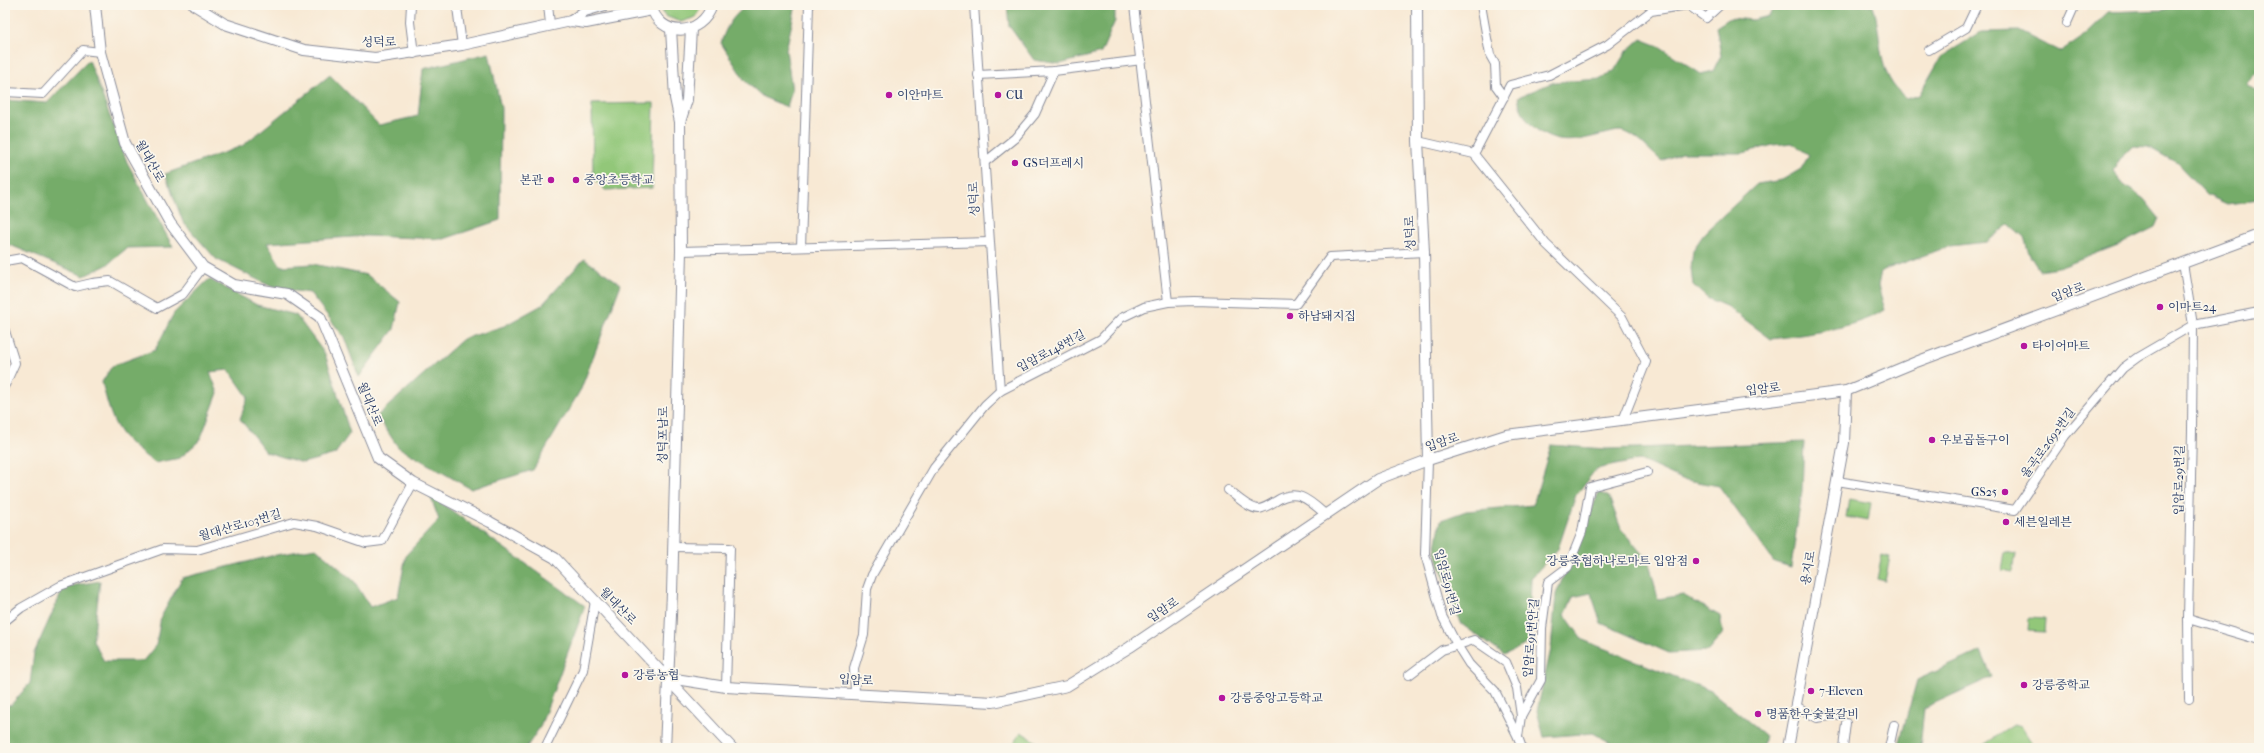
<svg xmlns="http://www.w3.org/2000/svg" width="2264" height="753" font-family="'IM FELL French Canon','Noto Serif KR',serif">
<style>
.green{fill:#92c779;stroke:#567b6c}
.forest{fill:#75ac69;stroke:#486e64}
.lines{fill:none;stroke-linecap:round;stroke-linejoin:round}
.minor-casing{stroke:#8a8c99;stroke-width:10}
.tertiary-casing{stroke:#8a8c99;stroke-width:12}
.minor{stroke:#fff;stroke-width:8}
.tertiary{stroke:#fff;stroke-width:10}
.poi-dot{fill:#b5179e;stroke:#fbf7ec;stroke-width:1.5}
.labels{text-anchor:middle;dominant-baseline:central;stroke-width:3.5;stroke-linejoin:round;paint-order:stroke}
.street-label{font-size:12px;fill:#1b2f5e;stroke:#fbf7ec}
.poi-label{font-size:12px;fill:#1b2f5e;stroke:#fbf7ec;text-anchor:start}
</style>
<rect width="100%" height="100%" fill="#fbf7ec"/>
<filter id="ink" filterUnits="userSpaceOnUse"><feTurbulence type="fractalNoise" baseFrequency=".025" numOctaves="2"/><feDisplacementMap in="SourceGraphic" scale="8" xChannelSelector="R" yChannelSelector="G"/><feConvolveMatrix kernelMatrix="1 2 1 2 8 2 1 2 1" color-interpolation-filters="sRGB"/></filter>
<filter id="wash" filterUnits="userSpaceOnUse"><feTurbulence type="fractalNoise" baseFrequency=".012" numOctaves="4" result="noise"/><feDisplacementMap in="SourceGraphic" scale="16" xChannelSelector="R" yChannelSelector="G"/><feGaussianBlur stdDeviation="0.9" result="paint"/><feColorMatrix in="noise" values="0 0 0 0 0 0 0 0 0 0 0 0 0 0 0 0 0 1.4 0 .05"/><feComposite in="paint" operator="in"/></filter>
<g filter="url(#wash)">
<rect width="100%" height="100%" fill="#f8e9d4"/>
<g class="green">
<polygon points="659,5 704,5 696,17 681,22 665,16"/>
<polygon points="654,103 652,188 605,190 593,178 592,104"/>
<polygon points="1849,499 1871,503 1868,521 1846,517"/>
<polygon points="2005,552 2016,554 2013,572 2002,570"/>
<polygon points="1882,555 1890,557 1885,581 1877,579"/>
<polygon points="2029,618 2045,619 2044,632 2028,631"/>
<polygon points="2015,724 2021,726 2035,748 1979,748"/>
<polygon points="1021,732 1046,748 1011,748"/>
</g>
<g class="forest">
<path d="M747 5H796L786 50 792 90 787 107 763 97 745 81 721 43C726 26 733 16 747 5Z"/>
<polygon points="1007,5 1115,5 1115,21 1101,53 1060,64 1034,60 1009,26"/>
<path d="M1775 5H1873C1884 41 1874 73 1907 99L1919 95 1941 57 1981 32 2019 31 2061 52 2080 39 2108 12 2163 10 2179 5H2259V70L2246 84 2259 92V200L2227 204 2207 195 2177 163 2148 147 2134 146 2119 159 2113 172 2124 185 2144 199 2159 218 2155 227 2123 243 2064 266 2039 270 2030 256 2024 237 2009 224 1987 242 1950 246 1881 271 1878 286 1885 310C1851 329 1809 334 1771 339L1728 307 1707 298 1693 285 1691 268 1693 250 1706 231 1757 184 1782 180 1801 169 1809 155 1792 143 1773 145 1743 153H1681L1662 161C1649 151 1636 133 1620 131 1615 131 1610 133 1605 134 1581 139 1562 147 1540 132 1527 123 1521 113 1518 97L1554 82 1601 79 1614 71 1626 52 1641 39 1659 46 1701 74 1713 71 1721 55 1716 27 1730 18 1753 20 1769 16Z"/>
<polygon points="489,53 501,108 500,220 444,239 366,236 267,243 281,266 313,264 367,275 400,302 394,329 359,377 344,337 310,293 274,288 216,259 183,222 165,174 242,146 330,75 379,125 418,116 423,69"/>
<polygon points="89,60 127,162 173,247 127,248 107,265 84,276 10,245 5,246 5,100 47,103"/>
<polygon points="584,259 621,284 581,389 533,470 471,489 398,447 377,416 463,339 504,326 542,305"/>
<path d="M209 279 257 305 296 315 325 354 350 433 335 454 303 463 266 452 240 419 248 397 229 370 210 372 218 393 200 440 180 458 155 463C117 436 113 427 102 382L112 366 155 350 174 313Z"/>
<polygon points="1804,442 1802,491 1791,567 1774,562 1719,486 1682,479 1640,460 1596,469 1576,495 1558,549 1531,578 1529,643 1504,655 1460,623 1435,551 1441,520 1466,511 1533,505 1551,445 1606,449"/>
<polygon points="1599,492 1609,497 1621,529 1649,562 1658,599 1683,595 1720,616 1723,633 1708,651 1669,653 1601,623 1591,593 1573,597 1565,615 1583,640 1711,691 1765,735 1762,748 1621,748 1593,733 1544,737 1537,711 1551,649 1556,594"/>
<polygon points="430,495 585,606 540,727 526,748 5,748 5,705 11,705 30,683 34,653 64,587 100,581 93,641 104,661 143,661 156,645 161,617 182,578 271,556 316,548 354,581 370,607 398,597 406,555 439,520"/>
<polygon points="1981,651 1992,677 1924,708 1920,748 1898,748 1917,680"/>
</g>
</g>
<g filter="url(#ink)">
<g class="lines">
<g class="minor-casing">
<g id="minor">
<polyline points="411,5 410,22 414,54"/>
<polyline points="548,5 550,24"/>
<polyline points="974,5 1000,391"/>
<polyline points="1134,5 1168,302"/>
<polyline points="1481,5 1490,55 1495,64 1496,86 1504,97"/>
<polyline points="2067,23 2075,5"/>
<polyline points="462,45 457,7 465,5"/>
<polyline points="1929,50 1966,28 1977,5"/>
<polyline points="978,75 1054,71 1142,60"/>
<polyline points="5,92 43,94 83,50 100,52"/>
<polyline points="1418,141 1474,154 1546,244 1622,317 1646,362 1623,420"/>
<polyline points="1474,154 1510,85 1549,75 1607,45 1651,11 1688,5 1706,18 1720,5"/>
<polyline points="985,162 1015,138 1035,114 1054,71"/>
<polyline points="801,247 809,5"/>
<polyline points="681,251 989,242"/>
<polyline points="5,261 22,258 75,287 92,283 110,281 157,308 183,294 203,267"/>
<polyline points="2183,263 2193,325 2192,430 2188,619 2189,699"/>
<polyline points="5,331 15,363 5,385"/>
<polyline points="1428,460 1425,554 1442,616 1457,645 1469,664 1495,691 1518,737"/>
<polyline points="1837,481 2015,510 2065,436 2123,368 2138,357 2193,325 2259,312"/>
<path d="M1228 490C1236 496 1249 509 1259 509 1265 508 1271 504 1276 501 1297 487 1310 501 1326 515"/>
<polyline points="673,547 730,548 726,687"/>
<polyline points="2188,619 2259,640"/>
<polyline points="5,621 21,608 60,586 163,549 197,550 294,522 317,526 366,543 382,541 413,483"/>
<polyline points="1409,675 1442,650 1474,640 1506,662 1517,688 1521,716 1518,737 1522,748"/>
<polyline points="855,693 854,668 864,635 867,589 872,575 934,468 985,405 1000,391 1101,339 1121,318 1144,307 1168,302 1194,301 1296,304 1330,257 1424,252"/>
<polyline points="1796,706 1817,718 1837,715"/>
<polyline points="1521,716 1541,680 1542,628 1548,582 1568,567 1582,532 1590,487 1647,472"/>
<polyline points="545,748 583,670 595,601"/>
<polyline points="1843,748 1846,723"/>
<polyline points="1889,748 1894,725"/>
</g>
</g>
<g class="tertiary-casing">
<g id="tertiary">
<polyline points="95,5 100,52 125,143 170,223 203,267 234,285 287,294 320,317 378,458 413,483 490,522 555,558 732,748"/>
<polyline points="194,5 225,24 304,50 375,58 462,45 571,21 586,23 652,10"/>
<path d="M651 5C659 39 702 37 712 5"/>
<polyline points="1417,5 1418,141 1424,252 1428,460"/>
<polyline points="571,21 585,11 605,5"/>
<polyline points="680,122 687,100 691,29"/>
<polyline points="669,678 726,687 993,702 1067,686 1130,647 1378,479 1428,460 1506,435 1846,391 1916,362 2259,235"/>
<polyline points="665,748 672,593 681,251 680,122 675,98 671,29"/>
<polyline points="1788,748 1844,443 1846,391"/>
</g>
</g>
<use href="#minor" class="minor"/>
<use href="#tertiary" class="tertiary"/>
</g>
</g>
<g class="poi-dot">
<circle cx="889" cy="95" r="4"/>
<circle cx="998" cy="95" r="4"/>
<circle cx="1015" cy="163" r="4"/>
<circle cx="551" cy="180" r="4"/>
<circle cx="576" cy="180" r="4"/>
<circle cx="2160" cy="307" r="4"/>
<circle cx="1290" cy="316" r="4"/>
<circle cx="2024" cy="346" r="4"/>
<circle cx="1932" cy="440" r="4"/>
<circle cx="2005" cy="492" r="4"/>
<circle cx="2006" cy="522" r="4"/>
<circle cx="1696" cy="561" r="4"/>
<circle cx="625" cy="675" r="4"/>
<circle cx="2024" cy="685" r="4"/>
<circle cx="1811" cy="691" r="4"/>
<circle cx="1222" cy="698" r="4"/>
<circle cx="1758" cy="714" r="4"/>
</g>
<g class="labels">
<g class="street-label">
<text transform="translate(379 42) rotate(-1)">성덕로</text>
<text transform="translate(150 161) rotate(61)">월대산로</text>
<text transform="translate(974 199) rotate(-93)">성덕로</text>
<text transform="translate(1410 233) rotate(-93)">성덕로</text>
<text transform="translate(2068 292) rotate(-20)">입암로</text>
<text transform="translate(1051 351) rotate(-28)">입암로148번길</text>
<text transform="translate(1763 389) rotate(-7)">입암로</text>
<text transform="translate(370 404) rotate(68)">월대산로</text>
<text transform="translate(663 435) rotate(-89)">성덕포남로</text>
<text transform="translate(1442 442) rotate(-18)">입암로</text>
<text transform="translate(2048 443) rotate(-54)">율곡로2692번길</text>
<text transform="translate(2179 480) rotate(-89)">입암로29번길</text>
<text transform="translate(240 525) rotate(-16)">월대산로103번길</text>
<text transform="translate(1808 568) rotate(-80)">용지로</text>
<text transform="translate(1447 582) rotate(75)">입암로91번길</text>
<text transform="translate(618 606) rotate(46)">월대산로</text>
<text transform="translate(1163 610) rotate(-34)">입암로</text>
<text transform="translate(1531 638) rotate(-85)">입암로91번안길</text>
<text transform="translate(856 680) rotate(3)">입암로</text>
</g>
<g class="poi-label">
<text x="897" y="95">이안마트</text>
<text x="1006" y="95">CU</text>
<text x="1023" y="163">GS더프레시</text>
<text x="543" y="180" text-anchor="end">본관</text>
<text x="584" y="180">중앙초등학교</text>
<text x="2168" y="307">이마트24</text>
<text x="1298" y="316">하남돼지집</text>
<text x="2032" y="346">타이어마트</text>
<text x="1940" y="440">우보곱돌구이</text>
<text x="1997" y="492" text-anchor="end">GS25</text>
<text x="2014" y="522">세븐일레븐</text>
<text x="1688" y="561" text-anchor="end">강릉축협하나로마트 입암점</text>
<text x="633" y="675">강릉농협</text>
<text x="2032" y="685">강릉중학교</text>
<text x="1819" y="691">7-Eleven</text>
<text x="1230" y="698">강릉중앙고등학교</text>
<text x="1766" y="714">명품한우숯불갈비</text>
</g>
</g>
<rect width="2264" height="753" fill="none" stroke="#fbf7ec" stroke-width="20"/>
</svg>
